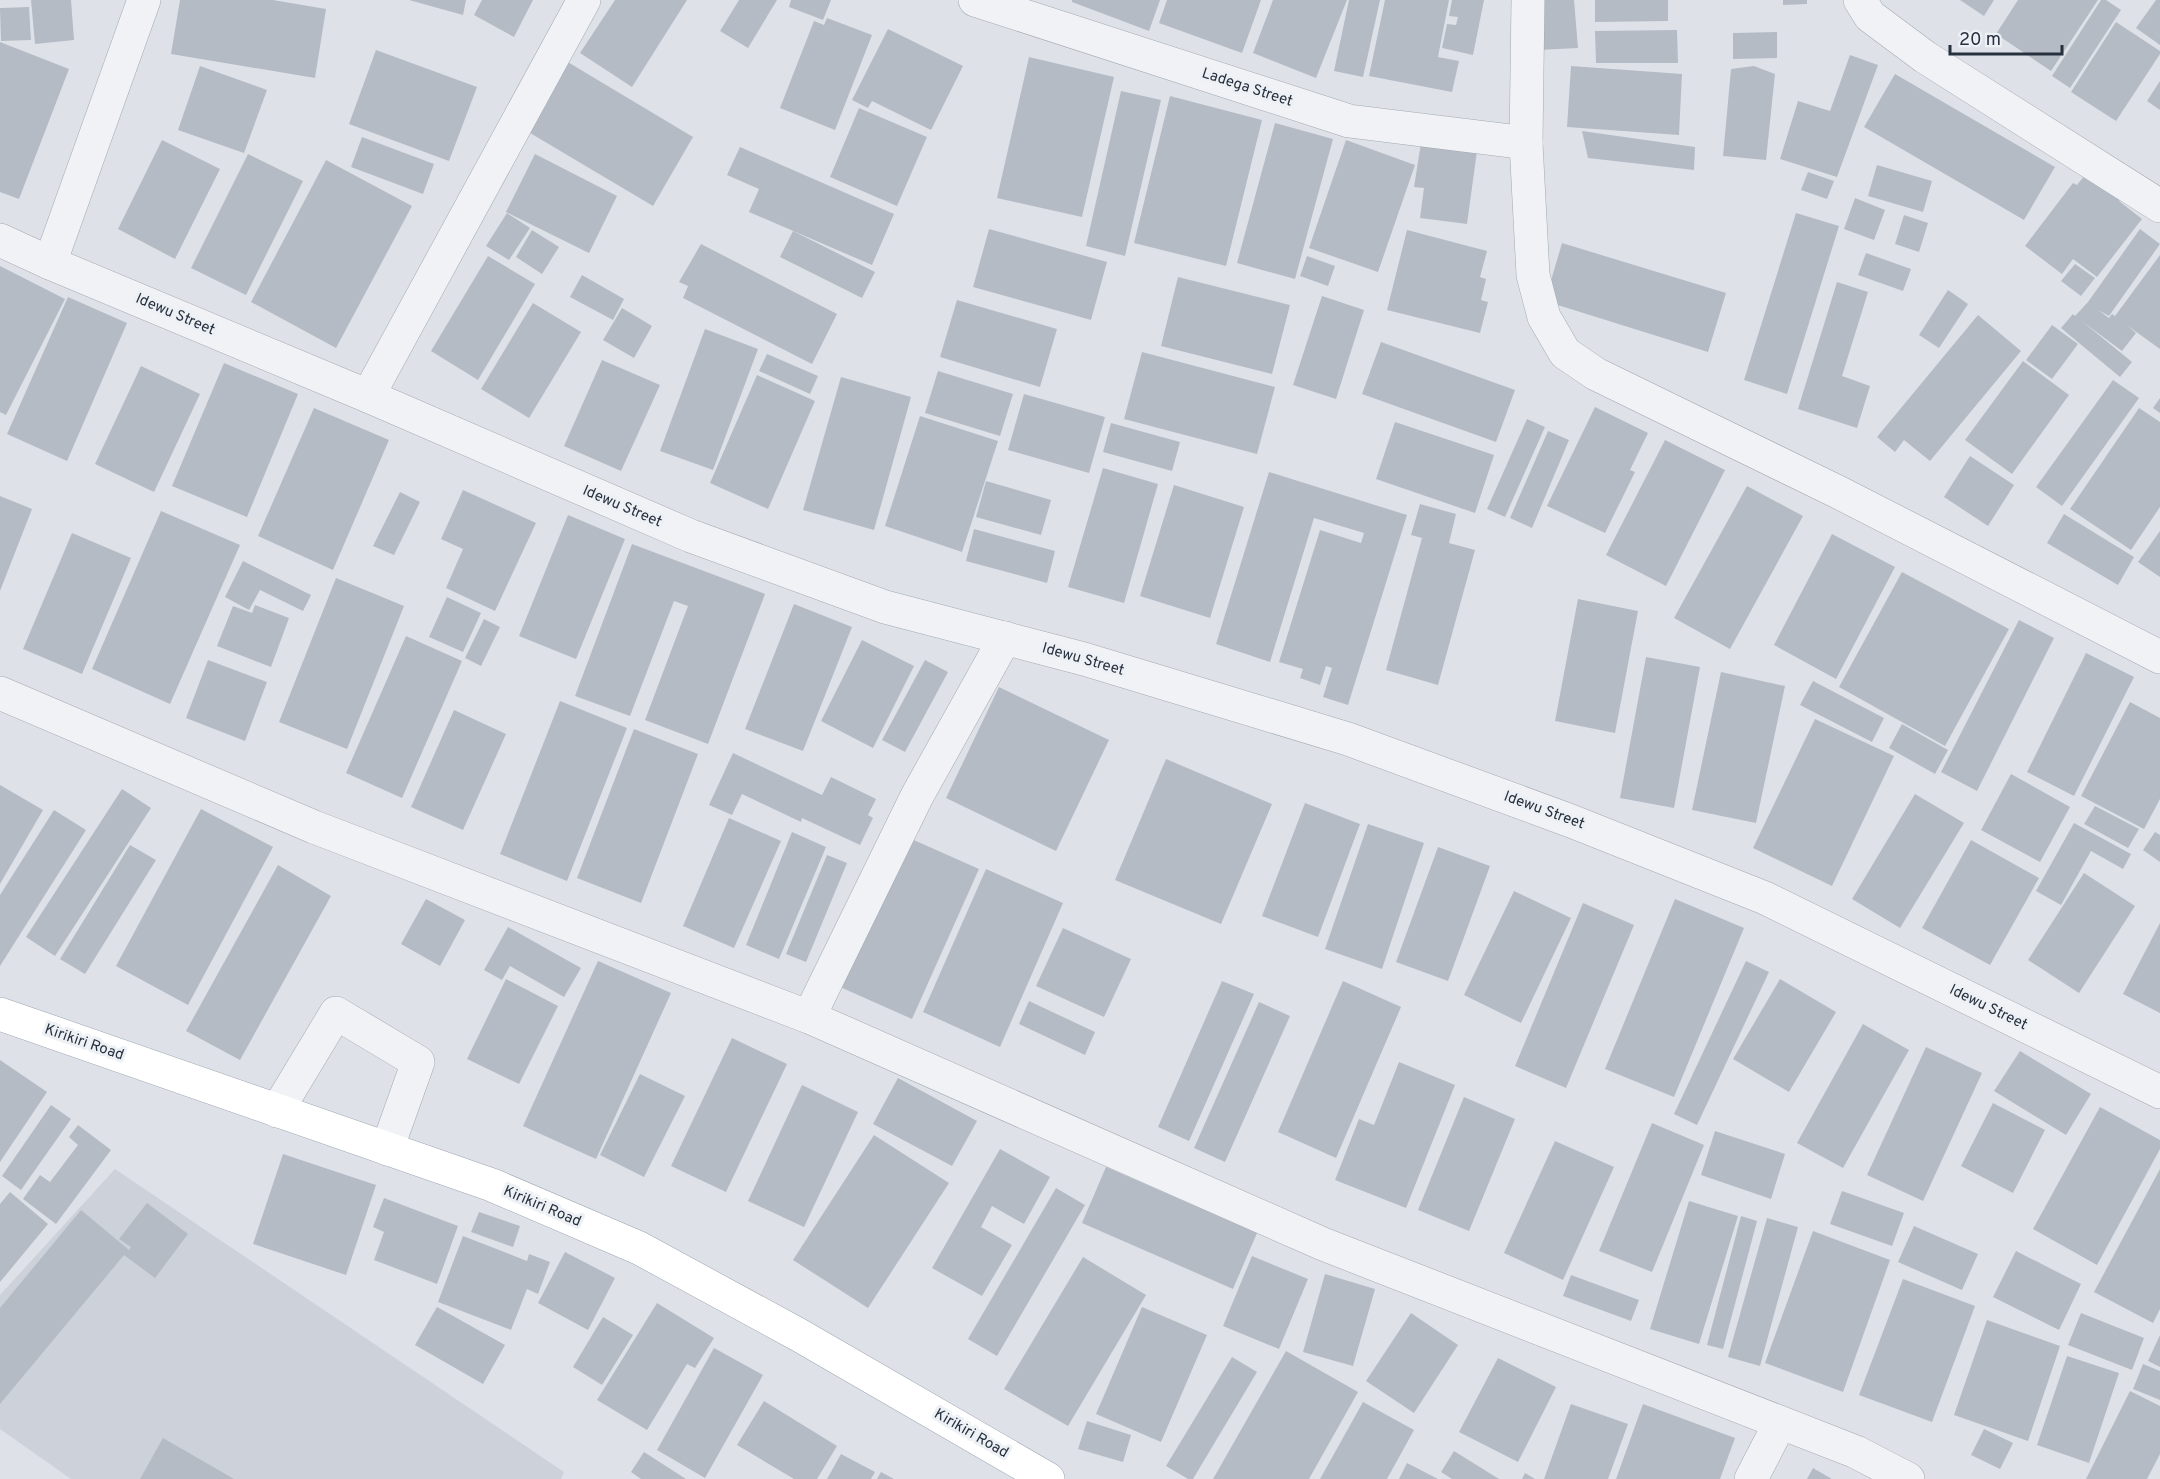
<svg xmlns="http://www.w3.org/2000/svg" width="2160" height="1479" font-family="Overpass,sans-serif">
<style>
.built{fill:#ccd1da}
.building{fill:#b5bbc4}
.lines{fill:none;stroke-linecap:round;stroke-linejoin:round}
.minor-casing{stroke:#a3a9b2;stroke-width:34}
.major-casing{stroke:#9da7b3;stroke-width:34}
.minor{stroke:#f0f2f6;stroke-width:33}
.major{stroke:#fff;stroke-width:33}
.labels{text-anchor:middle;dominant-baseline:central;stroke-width:6;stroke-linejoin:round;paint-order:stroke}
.street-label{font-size:15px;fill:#27303e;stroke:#edf1f5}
</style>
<rect width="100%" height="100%" fill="#dee2e8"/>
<polygon class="built" points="115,1169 564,1472 561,1479 71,1479 0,1429 0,1295"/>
<g class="building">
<polygon points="31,0 71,0 74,40 35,44"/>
<polygon points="180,0 273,0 326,9 315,78 171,54"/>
<polygon points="409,0 466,0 463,15"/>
<polygon points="482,0 533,0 514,37 474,15"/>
<polygon points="615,0 687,0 632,87 580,53"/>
<polygon points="739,0 777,0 748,48 720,31"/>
<polygon points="791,0 831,0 823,20 789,7"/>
<polygon points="1072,0 1160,0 1149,31 1072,2"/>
<polygon points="1167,0 1261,0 1242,53 1159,23"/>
<polygon points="1273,0 1347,0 1316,78 1253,53"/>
<polygon points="1349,0 1380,0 1363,77 1334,71"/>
<polygon points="1385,0 1449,0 1438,57 1459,61 1452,92 1369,76"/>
<polygon points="1452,0 1484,0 1473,55 1442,48 1447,24 1456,25 1458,17 1449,16"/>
<polygon points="1536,0 1574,0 1578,48 1539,50"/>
<polygon points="1595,0 1668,0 1668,21 1595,22"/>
<polygon points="1783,0 1807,0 1807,4 1783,5"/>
<polygon points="1960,0 1994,0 1984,16"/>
<polygon points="2018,0 2098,0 2051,71 1996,34"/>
<polygon points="2101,0 2106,0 2121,10 2070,88 2052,76"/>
<polygon points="2156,0 2160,0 2160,45 2136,28"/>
<polygon points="29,7 31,40 1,41 0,8"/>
<polygon points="827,18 872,35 835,130 780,108 814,21 824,25"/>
<polygon points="2116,22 2160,51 2160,54 2116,121 2071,92"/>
<polygon points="888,29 963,66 931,130 872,101 868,108 852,100"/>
<polygon points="1677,30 1678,63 1596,63 1595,31"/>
<polygon points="1777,32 1777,58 1733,59 1733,33"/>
<polygon points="0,42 69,69 19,199 0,192"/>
<polygon points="376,50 477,87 449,161 349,124"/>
<polygon points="1850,55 1878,65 1837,177 1780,159 1798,101 1830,111"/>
<polygon points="1029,57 1114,77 1082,217 997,198"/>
<polygon points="561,58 693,137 653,206 520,127"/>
<polygon points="200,66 267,90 244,153 178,130"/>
<polygon points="1571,66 1682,74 1679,135 1567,127"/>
<polygon points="1754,66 1775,74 1766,160 1723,156 1731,69"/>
<polygon points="1895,74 2055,167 2024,220 1864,127"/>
<polygon points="2160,81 2160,110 2147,101"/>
<polygon points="1121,91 1161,100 1125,256 1086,246"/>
<polygon points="1170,96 1262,120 1226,266 1134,243"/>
<polygon points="859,108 927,137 897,206 830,177"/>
<polygon points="1275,123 1333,139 1295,279 1237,263"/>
<polygon points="1582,131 1695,147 1694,170 1588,158"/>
<polygon points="362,137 434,164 423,194 351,167"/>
<polygon points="162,140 220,169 175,259 118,229"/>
<polygon points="1346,140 1415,165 1378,272 1309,248"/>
<polygon points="1421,143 1477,151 1467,224 1420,218 1424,188 1414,187"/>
<polygon points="740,147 894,214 872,265 749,212 759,189 727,175"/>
<polygon points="248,154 303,181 246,295 191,268"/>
<polygon points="535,154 617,196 589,253 506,212"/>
<polygon points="326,160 412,206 336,348 251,302"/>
<polygon points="1877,165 1932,181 1923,212 1868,196"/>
<polygon points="2089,170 2122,195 2119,201 2142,219 2097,277 2073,259 2062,274 2025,246 2073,183 2077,185"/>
<polygon points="1808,172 1834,181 1827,199 1801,190"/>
<polygon points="1855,198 1885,210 1874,240 1844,229"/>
<polygon points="507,213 530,228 509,260 486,246"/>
<polygon points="1796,213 1839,226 1787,394 1744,380"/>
<polygon points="1904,215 1928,223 1919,252 1895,244"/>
<polygon points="989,229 1107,262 1091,320 973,287"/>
<polygon points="2140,229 2160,244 2109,316 2098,310 2109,318 2112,314 2115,316 2160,255 2160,349 2128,326 2136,333 2122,351 2083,322 2132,362 2120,377 2061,328 2073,314 2075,316 2088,302"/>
<polygon points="532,230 559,247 542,274 516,257"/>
<polygon points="1407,230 1487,251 1480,277 1486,279 1481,300 1488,302 1480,333 1387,310"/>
<polygon points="793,231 875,272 862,298 780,257"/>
<polygon points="1562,243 1726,293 1708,352 1545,301"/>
<polygon points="701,244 837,314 812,364 683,298 688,286 679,282"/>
<polygon points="1866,253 1911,269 1903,291 1858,275"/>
<polygon points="488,256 535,284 478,380 431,351"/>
<polygon points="1307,256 1335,266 1328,286 1300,276"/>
<polygon points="2075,264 2095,278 2081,296 2061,281"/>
<polygon points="0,266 65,299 6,415 0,412"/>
<polygon points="582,275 624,299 613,320 570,297"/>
<polygon points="1178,277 1290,305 1272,374 1161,346"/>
<polygon points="1837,282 1868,292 1842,376 1870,386 1857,428 1798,409"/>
<polygon points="1948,290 1968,304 1939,348 1919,335"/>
<polygon points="1322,296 1364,310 1336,399 1293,385"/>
<polygon points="68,297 127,323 67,461 7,434"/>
<polygon points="957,300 1057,329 1040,387 940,357"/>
<polygon points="533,303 581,332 529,418 481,389"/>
<polygon points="622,308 652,326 634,358 603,340"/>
<polygon points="1978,315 2021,351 1930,461 1904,440 1895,452 1877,437"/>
<polygon points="2052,325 2078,344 2052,379 2026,360"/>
<polygon points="705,329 758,349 713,470 660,451"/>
<polygon points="1381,342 1515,390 1496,442 1362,394"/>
<polygon points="1142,352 1275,387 1257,454 1124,419"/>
<polygon points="767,354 818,376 810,394 759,371"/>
<polygon points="602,360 660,385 621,471 564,446"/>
<polygon points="2023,361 2069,395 2012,474 1965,440"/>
<polygon points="224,363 298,394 247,517 172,486"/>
<polygon points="141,366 200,394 154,492 95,464"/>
<polygon points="938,371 1013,394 1000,436 925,413"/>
<polygon points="757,375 815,401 768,509 710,483"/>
<polygon points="841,377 911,397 874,530 803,510"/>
<polygon points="2113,380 2139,398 2062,506 2036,487"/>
<polygon points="1024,394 1105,417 1089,473 1008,450"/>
<polygon points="2160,398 2160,413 2153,408"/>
<polygon points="1595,407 1648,433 1630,470 1635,472 1605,533 1547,506"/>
<polygon points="314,408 389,440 333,570 258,536"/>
<polygon points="2139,408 2160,422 2160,507 2131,550 2070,509"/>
<polygon points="920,416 998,441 962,552 885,526"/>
<polygon points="1527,419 1545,427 1505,517 1487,509"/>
<polygon points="1395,422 1494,455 1475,513 1376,479"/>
<polygon points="1111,423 1180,442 1172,471 1103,452"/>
<polygon points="1548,431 1569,440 1532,528 1510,518"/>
<polygon points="1665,440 1725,470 1666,586 1606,555"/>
<polygon points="1970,456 2014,485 1988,526 1944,497"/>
<polygon points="1103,468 1158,484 1124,603 1068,587"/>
<polygon points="1269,472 1407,515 1348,705 1323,697 1332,668 1326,666 1320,685 1300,678 1303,669 1279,662 1320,530 1361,543 1364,533 1314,518 1270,662 1216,644"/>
<polygon points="986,481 1051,500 1041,535 976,517"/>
<polygon points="1174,485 1244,507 1210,618 1140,596"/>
<polygon points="1747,486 1803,516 1730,649 1674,618"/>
<polygon points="463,490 536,523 495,611 446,588 463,549 441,539"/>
<polygon points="400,492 420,502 394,555 373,546"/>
<polygon points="0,496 32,509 0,591"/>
<polygon points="1420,504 1456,514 1449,543 1475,550 1438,685 1386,670 1422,538 1411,535"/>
<polygon points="161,511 240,545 170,704 92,669"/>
<polygon points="2064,514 2134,557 2118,585 2047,543"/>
<polygon points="568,515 625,539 576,659 519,636"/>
<polygon points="974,529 1055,551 1047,583 966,561"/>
<polygon points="2160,531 2160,577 2138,562"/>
<polygon points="72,533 131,558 82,674 23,649"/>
<polygon points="1832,534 1895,567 1836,679 1774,645"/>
<polygon points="632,544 765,594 708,744 645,720 688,606 674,601 630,716 575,696"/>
<polygon points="243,561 311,595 303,611 260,590 249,610 225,597"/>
<polygon points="1902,572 2009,629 1945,746 1839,687"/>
<polygon points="336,578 404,606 347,749 279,722"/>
<polygon points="447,597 481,613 463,652 429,637"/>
<polygon points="1578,599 1638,611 1615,733 1555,721"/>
<polygon points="794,604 852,627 803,751 745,729"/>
<polygon points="255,605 289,618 271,667 217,646 233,606 252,613"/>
<polygon points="484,619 500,627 481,666 465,658"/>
<polygon points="2019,620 2054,638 1977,791 1941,772"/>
<polygon points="406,636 462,661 402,798 346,773"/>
<polygon points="862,640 914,666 873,748 821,721"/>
<polygon points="2086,653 2134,677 2074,796 2027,772"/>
<polygon points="1646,657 1700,667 1674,808 1620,798"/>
<polygon points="208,660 267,682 245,741 186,718"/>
<polygon points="925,660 948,672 905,752 882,740"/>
<polygon points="1721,672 1785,686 1756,823 1692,810"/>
<polygon points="1813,681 1884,718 1872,742 1800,705"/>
<polygon points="999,687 1109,740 1056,851 946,798"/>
<polygon points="560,701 627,728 567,881 500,854"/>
<polygon points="2130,702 2160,718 2160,799 2144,829 2081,796"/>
<polygon points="454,710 506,734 463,830 411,807"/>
<polygon points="1815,719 1894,756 1832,886 1753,848"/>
<polygon points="1902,724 1948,750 1935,774 1889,748"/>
<polygon points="634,729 698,754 641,903 577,878"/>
<polygon points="733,753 822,795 831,777 876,799 868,815 873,818 860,845 802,818 801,822 742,794 732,815 709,805"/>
<polygon points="1166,759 1272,804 1221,924 1115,880"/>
<polygon points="2011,774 2070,807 2040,862 1981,830"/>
<polygon points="0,785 43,810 0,884"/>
<polygon points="122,789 151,808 55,956 26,937"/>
<polygon points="1915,794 1964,823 1900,928 1852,899"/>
<polygon points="1305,803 1360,824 1318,937 1262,916"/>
<polygon points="2095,806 2139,829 2128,848 2084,824"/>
<polygon points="201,809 273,847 188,1005 116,966"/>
<polygon points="54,810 86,830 0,966 0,895"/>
<polygon points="729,818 781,841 734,948 683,926"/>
<polygon points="2074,823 2131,854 2123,869 2091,851 2061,905 2036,891"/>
<polygon points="1368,824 1424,843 1382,969 1325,949"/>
<polygon points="792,832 826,847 779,959 746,945"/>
<polygon points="2155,832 2160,835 2160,862 2143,850"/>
<polygon points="907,837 979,869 912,1019 840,987"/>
<polygon points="1971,840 2039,878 1990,965 1922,928"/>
<polygon points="130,845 156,860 85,974 60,959"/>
<polygon points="1438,847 1490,866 1448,981 1396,962"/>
<polygon points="827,855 847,863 806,962 786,954"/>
<polygon points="278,865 331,896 240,1060 186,1031"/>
<polygon points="986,869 1063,903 1000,1047 923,1012"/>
<polygon points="2084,873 2135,906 2079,993 2028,960"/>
<polygon points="1514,891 1571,918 1521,1023 1464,995"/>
<polygon points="426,899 465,920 440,966 401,944"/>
<polygon points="1675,899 1744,928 1674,1097 1605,1069"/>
<polygon points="1583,903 1634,925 1566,1088 1515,1066"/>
<polygon points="2160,923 2160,1013 2123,994"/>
<polygon points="508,927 581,968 564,997 510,966 502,980 484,970"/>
<polygon points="1063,928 1131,959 1104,1017 1036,986"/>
<polygon points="598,961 671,993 596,1159 523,1126"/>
<polygon points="1746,961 1769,972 1697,1125 1674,1114"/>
<polygon points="506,979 558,1006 519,1084 467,1059"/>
<polygon points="1780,979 1836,1012 1789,1092 1733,1059"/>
<polygon points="1222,981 1254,994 1189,1141 1158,1127"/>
<polygon points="1343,981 1401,1007 1336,1158 1278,1132"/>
<polygon points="1029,1001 1095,1032 1085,1055 1019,1024"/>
<polygon points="1259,1002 1290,1016 1225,1162 1194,1148"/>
<polygon points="1863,1024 1909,1050 1843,1168 1797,1143"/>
<polygon points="732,1038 787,1064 726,1192 671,1166"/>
<polygon points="1926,1047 1982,1073 1923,1201 1867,1175"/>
<polygon points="2020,1051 2091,1094 2066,1135 1994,1091"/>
<polygon points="0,1060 47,1092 0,1162"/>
<polygon points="1399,1062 1455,1085 1406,1208 1335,1180 1359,1119 1374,1125"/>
<polygon points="640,1074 685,1096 644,1177 600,1155"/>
<polygon points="898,1078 977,1121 952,1166 873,1124"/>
<polygon points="802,1085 858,1112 804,1227 748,1201"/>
<polygon points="1464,1097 1515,1119 1469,1231 1418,1210"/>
<polygon points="1993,1103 2045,1130 2013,1193 1961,1166"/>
<polygon points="51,1105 71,1119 21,1190 2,1176"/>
<polygon points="2100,1107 2160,1140 2160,1149 2097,1265 2033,1229"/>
<polygon points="1652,1123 1704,1145 1652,1272 1599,1251"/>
<polygon points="78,1125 111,1150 56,1224 23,1199 40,1175 50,1182 78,1145 69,1137"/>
<polygon points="1715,1131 1785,1154 1771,1199 1701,1175"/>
<polygon points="874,1135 949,1183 868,1308 793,1260"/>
<polygon points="1555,1141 1614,1167 1563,1280 1504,1253"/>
<polygon points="1000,1149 1050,1177 1024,1224 992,1206 981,1227 1012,1245 982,1296 932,1268"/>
<polygon points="283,1154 376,1185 346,1275 253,1244"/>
<polygon points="1106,1167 1257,1233 1233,1289 1082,1223"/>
<polygon points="2160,1169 2160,1309 2153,1323 2094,1292"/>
<polygon points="1056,1188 1085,1205 997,1356 968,1339"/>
<polygon points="1842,1191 1904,1213 1892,1246 1830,1224"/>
<polygon points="10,1192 48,1224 0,1282 0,1204"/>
<polygon points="384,1198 458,1226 437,1284 374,1260 384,1232 373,1227"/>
<polygon points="1689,1201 1738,1216 1699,1344 1650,1329"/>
<polygon points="147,1203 188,1234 155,1278 124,1255 0,1404 0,1308 81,1210 129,1250 131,1247 119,1239"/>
<polygon points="479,1212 520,1226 513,1247 471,1232"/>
<polygon points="1741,1216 1757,1221 1723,1349 1707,1345"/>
<polygon points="1767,1218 1798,1227 1760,1366 1728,1357"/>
<polygon points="1914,1226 1978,1254 1962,1290 1898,1262"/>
<polygon points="1813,1231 1890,1260 1843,1392 1765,1363"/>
<polygon points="463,1236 527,1261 529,1254 550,1262 538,1294 527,1289 511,1330 438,1302"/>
<polygon points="2016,1251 2081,1284 2059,1330 1993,1297"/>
<polygon points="565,1252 615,1278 588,1330 538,1303"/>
<polygon points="1252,1256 1308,1279 1279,1349 1223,1326"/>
<polygon points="1083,1257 1146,1295 1068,1426 1004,1389"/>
<polygon points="1325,1274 1375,1289 1353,1366 1303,1352"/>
<polygon points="1571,1275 1639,1300 1631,1321 1563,1296"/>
<polygon points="1903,1279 1975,1306 1932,1422 1859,1395"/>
<polygon points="657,1303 714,1338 695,1368 687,1364 647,1430 597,1400"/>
<polygon points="437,1307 505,1345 483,1384 415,1345"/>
<polygon points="1142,1307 1207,1335 1161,1442 1096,1414"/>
<polygon points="1411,1313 1458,1345 1414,1413 1366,1381"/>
<polygon points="2081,1313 2144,1338 2132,1370 2068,1345"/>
<polygon points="603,1317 633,1335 602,1385 573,1367"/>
<polygon points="1987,1320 2060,1346 2028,1441 1954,1415"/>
<polygon points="2160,1335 2160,1367 2148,1361"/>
<polygon points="714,1348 763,1375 705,1478 657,1450"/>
<polygon points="1286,1351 1358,1392 1309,1479 1213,1479"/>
<polygon points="2067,1356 2119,1373 2089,1463 2037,1445"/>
<polygon points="1232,1357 1257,1372 1193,1479 1188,1479 1166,1466"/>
<polygon points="1498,1358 1556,1387 1518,1462 1459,1432"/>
<polygon points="2143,1364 2160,1371 2160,1400 2133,1389"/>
<polygon points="2130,1391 2160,1406 2160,1454 2147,1479 2086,1479"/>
<polygon points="764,1401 837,1446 817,1479 794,1479 737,1445"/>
<polygon points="1363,1402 1414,1430 1387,1479 1320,1479"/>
<polygon points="1571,1404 1628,1424 1608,1479 1544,1479"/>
<polygon points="1643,1404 1735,1438 1720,1479 1616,1479"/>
<polygon points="1087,1421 1131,1435 1123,1462 1078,1449"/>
<polygon points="1984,1429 2013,1443 2000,1469 1971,1455"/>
<polygon points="163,1438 234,1479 140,1479"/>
<polygon points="1454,1451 1499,1479 1452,1479 1441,1472"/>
<polygon points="644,1452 686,1479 641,1479 631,1472"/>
<polygon points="841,1454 875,1472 871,1479 827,1479"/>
<polygon points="1407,1463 1438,1479 1399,1479"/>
<polygon points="1813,1468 1832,1479 1807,1479"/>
<polygon points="881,1472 894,1479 877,1479"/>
<polygon points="1525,1473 1535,1479 1522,1479"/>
</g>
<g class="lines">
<g class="minor-casing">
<g id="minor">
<polyline points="975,0 1349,121 1526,143"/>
<polyline points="1528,0 1526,143 1533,275 1544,317 1565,353 1596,374 1840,493 2160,657"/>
<polyline points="1860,0 1870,16 1925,57 2160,206"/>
<polyline points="0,240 50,263 368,396 691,536 885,607 1084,659 1348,739 1571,821 1765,898 2160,1092"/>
<polyline points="50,263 144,0"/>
<polyline points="368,396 584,0"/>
<polyline points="0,693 314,827 809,1017 1323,1244 1856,1452 1908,1479"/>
<polyline points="809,1017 917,796 1005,638"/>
<polyline points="277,1111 336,1013 418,1062 387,1149"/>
<polyline points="1751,1479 1780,1423"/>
</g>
</g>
<g class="major-casing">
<polyline id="major" points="0,1014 492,1185 639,1248 799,1335 1048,1479"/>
</g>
<use href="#minor" class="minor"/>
<use href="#major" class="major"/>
</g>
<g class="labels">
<g class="street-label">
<text transform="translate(1247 88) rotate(18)">Ladega Street</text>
<text transform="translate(175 315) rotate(23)">Idewu Street</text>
<text transform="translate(622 507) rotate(23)">Idewu Street</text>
<text transform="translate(1083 660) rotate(16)">Idewu Street</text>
<text transform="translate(1544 811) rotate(20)">Idewu Street</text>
<text transform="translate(1988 1008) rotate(26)">Idewu Street</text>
<text transform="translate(84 1043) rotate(19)">Kirikiri Road</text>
<text transform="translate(542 1207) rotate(23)">Kirikiri Road</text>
<text transform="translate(971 1434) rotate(30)">Kirikiri Road</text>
</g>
</g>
<path d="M1950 45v9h112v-9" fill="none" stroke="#27303e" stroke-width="3"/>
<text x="1959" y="45" font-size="18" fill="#27303e" stroke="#edf1f5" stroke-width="4.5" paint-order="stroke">20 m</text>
</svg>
